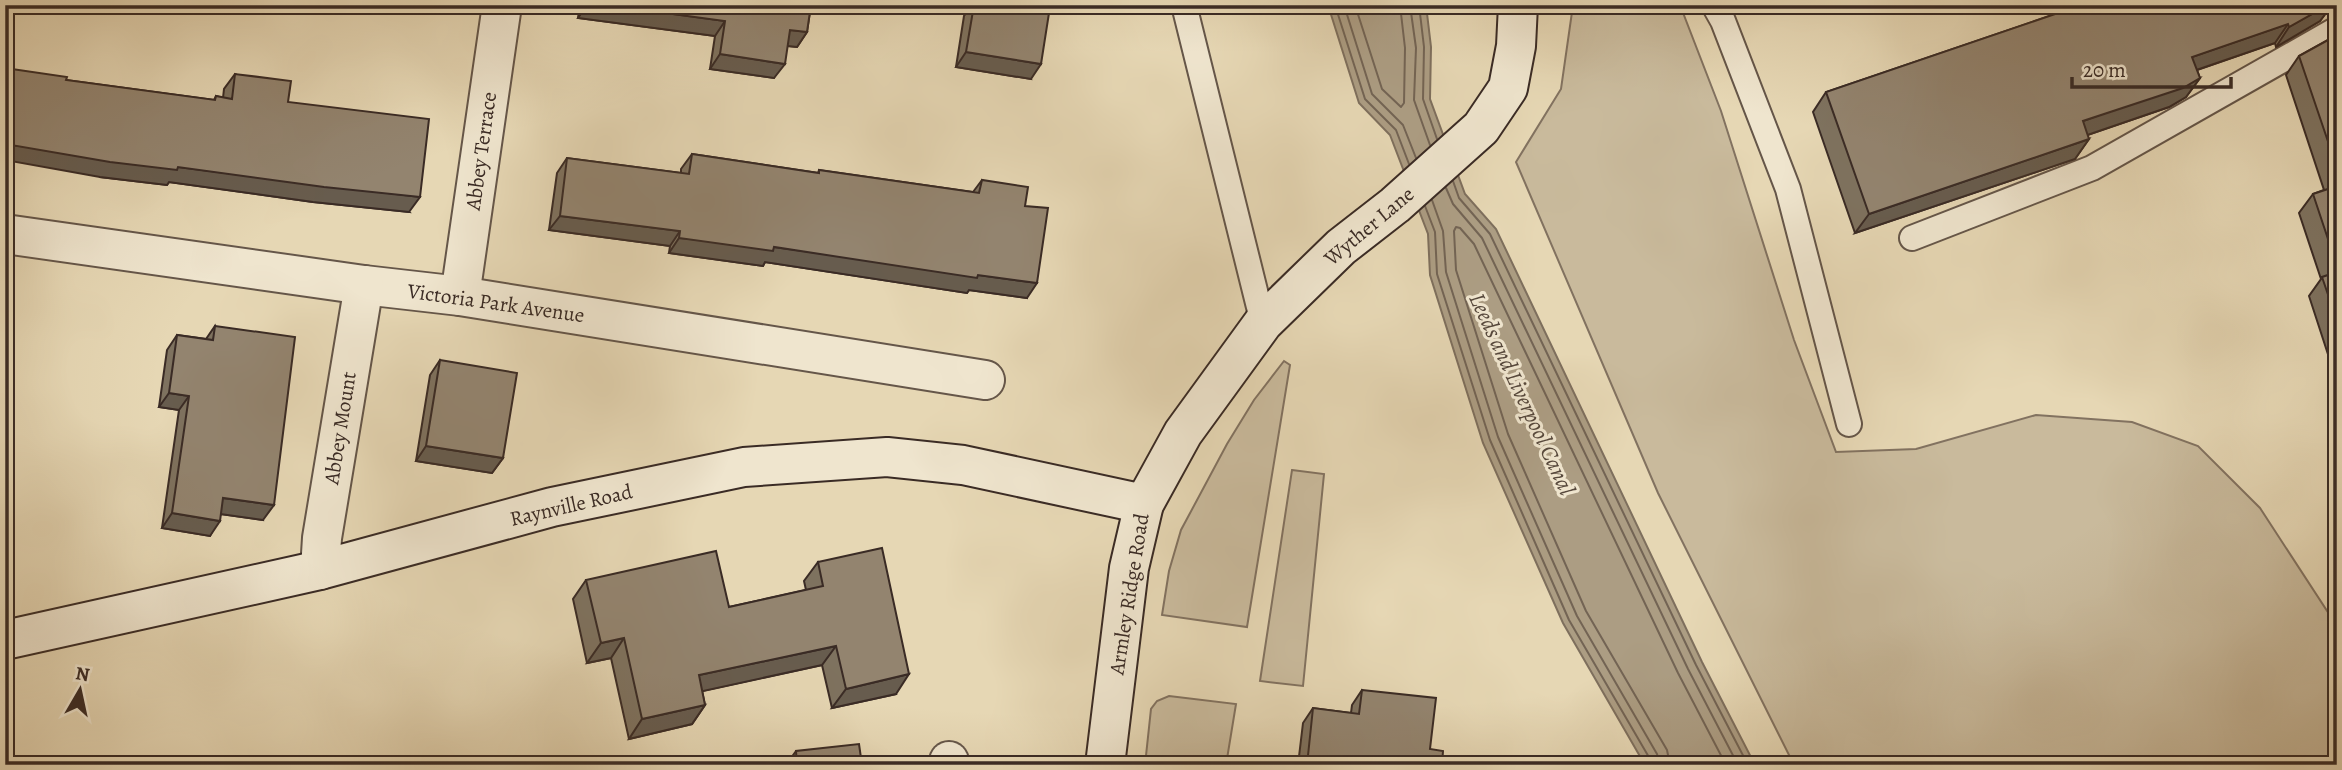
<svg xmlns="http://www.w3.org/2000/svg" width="2342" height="770" font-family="Alegreya,serif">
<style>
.green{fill:#c9ba9c;stroke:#827260;stroke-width:2}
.water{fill:#ac9d83;stroke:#7e6f5d;stroke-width:2}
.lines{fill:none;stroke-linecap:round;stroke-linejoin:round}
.shore{stroke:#736454;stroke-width:2}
.lane-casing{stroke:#655649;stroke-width:28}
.street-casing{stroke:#655649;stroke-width:42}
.secondary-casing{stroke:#3a2b25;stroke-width:42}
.lane{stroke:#efe5ce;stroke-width:24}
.street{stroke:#efe5ce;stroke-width:38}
.secondary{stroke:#efe5ce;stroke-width:38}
.wall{fill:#7e725f;stroke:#3a2b25;stroke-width:2}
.shaded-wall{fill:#675c4e;stroke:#3a2b25;stroke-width:2}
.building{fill:#93846f;stroke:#3a2b25;stroke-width:2}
.labels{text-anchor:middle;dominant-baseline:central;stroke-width:6;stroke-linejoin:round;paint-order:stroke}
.street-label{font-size:21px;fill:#3a2b25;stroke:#efe5ce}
.water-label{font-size:23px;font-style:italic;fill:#56483c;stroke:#efe5ce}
</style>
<rect width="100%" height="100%" fill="#e6d7b4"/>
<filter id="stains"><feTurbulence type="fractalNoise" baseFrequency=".00286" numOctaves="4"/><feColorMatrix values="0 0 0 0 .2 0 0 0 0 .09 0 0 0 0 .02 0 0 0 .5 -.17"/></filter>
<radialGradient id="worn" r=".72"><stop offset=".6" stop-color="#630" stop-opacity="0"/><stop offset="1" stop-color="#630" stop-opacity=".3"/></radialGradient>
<g class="green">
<polygon points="1573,5 1680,5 1721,111 1794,340 1836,452 1916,449 2036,415 2132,422 2198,446 2260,508 2331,617 2337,635 2337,765 1794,765 1658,493 1516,162 1561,89"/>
<polygon points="1284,361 1290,365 1247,627 1162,615 1169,571 1181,530 1227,444 1254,400"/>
<polygon points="1292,470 1324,474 1303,686 1260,681"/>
<polygon points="1169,696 1236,704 1226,765 1145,765 1151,709 1157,701"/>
</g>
<polygon class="water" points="1328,5 1426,5 1431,47 1430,99 1465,194 1496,229 1702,662 1755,765 1645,765 1563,623 1483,443 1430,275 1428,234 1390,135 1359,103"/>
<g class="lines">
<g class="shore">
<polyline points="1335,5 1365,99 1396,130 1409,164"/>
<polyline points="1344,5 1372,94 1403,125 1416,158"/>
<polyline points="1355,5 1382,89 1401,107 1404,103 1405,48 1400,5"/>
<polyline points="1410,5 1416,48 1414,100 1430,145"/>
<polyline points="1419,5 1424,47 1423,99 1437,139"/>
<polyline points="1453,181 1459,198 1490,234 1696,665 1748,765"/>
<polyline points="1446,188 1453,204 1482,238 1688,669 1738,765"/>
<polyline points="1432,200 1443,231 1446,272 1498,437 1577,616 1657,754 1660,765"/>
<polyline points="1425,206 1435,232 1437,274 1490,440 1569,620 1650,759 1651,765"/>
<polyline points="1670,765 1667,750 1586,611 1508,434 1456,270 1454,231 1456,227 1460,228 1474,244 1678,673 1726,765"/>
</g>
<g class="lane-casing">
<g id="lane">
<polyline points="1184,5 1263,323"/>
<polyline points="1714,5 1723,21 1788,189 1849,424"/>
<polyline points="1912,238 2092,168 2337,29"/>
</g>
</g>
<g class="street-casing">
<g id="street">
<polyline points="5,234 364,285 460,296 985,380"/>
<polyline points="460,296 502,5"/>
<polyline points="320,570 322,538 364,285"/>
<polyline points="949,761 949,765"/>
</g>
</g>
<g class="secondary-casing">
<g id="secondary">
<polyline points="5,640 320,570 552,507 744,467 887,457 963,465 1144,504"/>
<polyline points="1105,765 1129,568 1144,504 1183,433 1263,323 1341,247 1395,205 1481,128 1508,88 1516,46 1518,5"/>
</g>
</g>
<use href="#lane" class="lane"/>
<use href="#street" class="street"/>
<use href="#secondary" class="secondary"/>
</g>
<g class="wall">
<polygon points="580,5 811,5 807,32 797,47 787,46 774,78 710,69 715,36 578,18"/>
<polygon points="972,5 1001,5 1031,79 956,67 964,16"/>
<polygon points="2066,5 2332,5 2320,21 2276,47 2275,43 2197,70 2200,78 2186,97 2169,107 2087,135 2089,139 2075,159 1855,233 1813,112 1826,92 2061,12"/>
<polygon points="2337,35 2337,382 2309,296 2321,279 2299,213 2313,194 2324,190 2286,75 2299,56"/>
<polygon points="235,74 288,102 409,212 313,202 169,182 167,185 100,177 66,80 214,100 216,96 223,98 224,89"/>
<polygon points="692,154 818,173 819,170 973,192 982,180 1025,206 1027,298 969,290 967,293 765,262 763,266 669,253 670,246 549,230 557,173 567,158 681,173 681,169"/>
<polygon points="215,326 263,520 221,514 210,536 162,528 179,410 159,407 167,350 177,335 206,339"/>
<polygon points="440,360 503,458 492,473 416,461 430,375"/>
<polygon points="818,562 896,694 832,708 822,665 702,691 705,705 692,724 629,739 611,658 587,663 573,599 586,580 729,607 806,590 804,581"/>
<polygon points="1362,690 1430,749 1442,765 1298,765 1303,723 1313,708 1351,713 1352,705"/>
<polygon points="796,751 862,765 786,765"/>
</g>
<g class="shaded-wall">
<polygon points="587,5 606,5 725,21 715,36 578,18"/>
<polygon points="2328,5 2332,5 2320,21 2276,47 2289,27"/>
<polygon points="2288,24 2275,43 2179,76 2192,57"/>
<polygon points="790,30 807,32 797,47 779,45"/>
<polygon points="966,52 1041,64 1031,79 956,67"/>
<polygon points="720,54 785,64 774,78 710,69"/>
<polygon points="2200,78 2186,97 2169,107 2070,141 2083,121"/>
<polygon points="2089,139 2075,159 1855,233 1869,214"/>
<polygon points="5,144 178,167 420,197 409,212 313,202 169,182 167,185 100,177 5,160"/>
<polygon points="560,216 680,231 670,246 549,230"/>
<polygon points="679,238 774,247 1037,283 1027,298 969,290 967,293 765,262 763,266 669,253"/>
<polygon points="169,393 189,396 179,410 159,407"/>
<polygon points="426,446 503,458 492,473 416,461"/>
<polygon points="223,498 274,505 263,520 213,513"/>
<polygon points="172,513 220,521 210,536 162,528"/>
<polygon points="624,638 611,658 587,663 601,643"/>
<polygon points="836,646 822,665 685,695 699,675"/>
<polygon points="909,674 896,694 832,708 846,689"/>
<polygon points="705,705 692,724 629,739 642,719"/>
</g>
<g class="building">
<polygon points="606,5 811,5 807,32 790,30 785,64 720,54 725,21"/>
<polygon points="974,5 1001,5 1049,13 1041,64 966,52"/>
<polygon points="2075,5 2328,5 2289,27 2288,24 2192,57 2200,78 2183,88 2083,121 2089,139 1869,214 1826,92 2076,7"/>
<polygon points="2337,35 2337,168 2299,56"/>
<polygon points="5,68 67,77 66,80 215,100 216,96 232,99 235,74 291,81 288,102 429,119 420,197 324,187 178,167 177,170 110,162 5,144"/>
<polygon points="692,154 819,173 819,170 979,193 982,180 1028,187 1025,206 1048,208 1037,283 978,275 977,278 774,247 773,251 679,238 680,231 560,216 567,158 689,174"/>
<polygon points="2337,186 2337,266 2313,194"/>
<polygon points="2337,272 2337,321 2322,277"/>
<polygon points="215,326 295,337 274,505 223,498 220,521 172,513 189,396 169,393 177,335 213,340"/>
<polygon points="440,360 517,373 503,458 426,446"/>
<polygon points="882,548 909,674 846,689 836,646 699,675 705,705 642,719 624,638 601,643 586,580 716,551 729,607 823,586 818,562"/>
<polygon points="1362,690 1436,698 1430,749 1443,751 1442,765 1307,765 1313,708 1359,714"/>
<polygon points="859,744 862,765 797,765 796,751"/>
</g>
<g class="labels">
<g class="street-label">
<text transform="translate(481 151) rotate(-82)">Abbey Terrace</text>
<text transform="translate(1369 226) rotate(-40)">Wyther Lane</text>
<text transform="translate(496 303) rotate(8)">Victoria Park Avenue</text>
<text transform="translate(340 428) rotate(-81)">Abbey Mount</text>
<text transform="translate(571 505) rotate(-13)">Raynville Road</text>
<text transform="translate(1129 594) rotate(-81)">Armley Ridge Road</text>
</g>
<g class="water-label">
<text transform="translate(1522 394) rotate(65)">Leeds and Liverpool Canal</text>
</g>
</g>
<rect width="2342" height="770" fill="none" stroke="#e6d7b4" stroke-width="28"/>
<rect x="7" y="7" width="2328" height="756" fill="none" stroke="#3a2b25" stroke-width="3.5"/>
<rect x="14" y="14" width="2314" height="742" fill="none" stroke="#3a2b25" stroke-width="2"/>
<g transform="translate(80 690) rotate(9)" stroke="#efe5ce" stroke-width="5" paint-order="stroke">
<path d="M0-5L12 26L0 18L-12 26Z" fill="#3a2b25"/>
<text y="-10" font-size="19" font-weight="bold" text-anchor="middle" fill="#3a2b25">N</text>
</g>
<path d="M2072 77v10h159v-10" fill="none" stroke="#3a2b25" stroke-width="3.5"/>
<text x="2083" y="77" font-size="21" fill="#3a2b25" stroke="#efe5ce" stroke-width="5" paint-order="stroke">20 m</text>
<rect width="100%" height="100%" filter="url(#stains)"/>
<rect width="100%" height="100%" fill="url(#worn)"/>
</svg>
